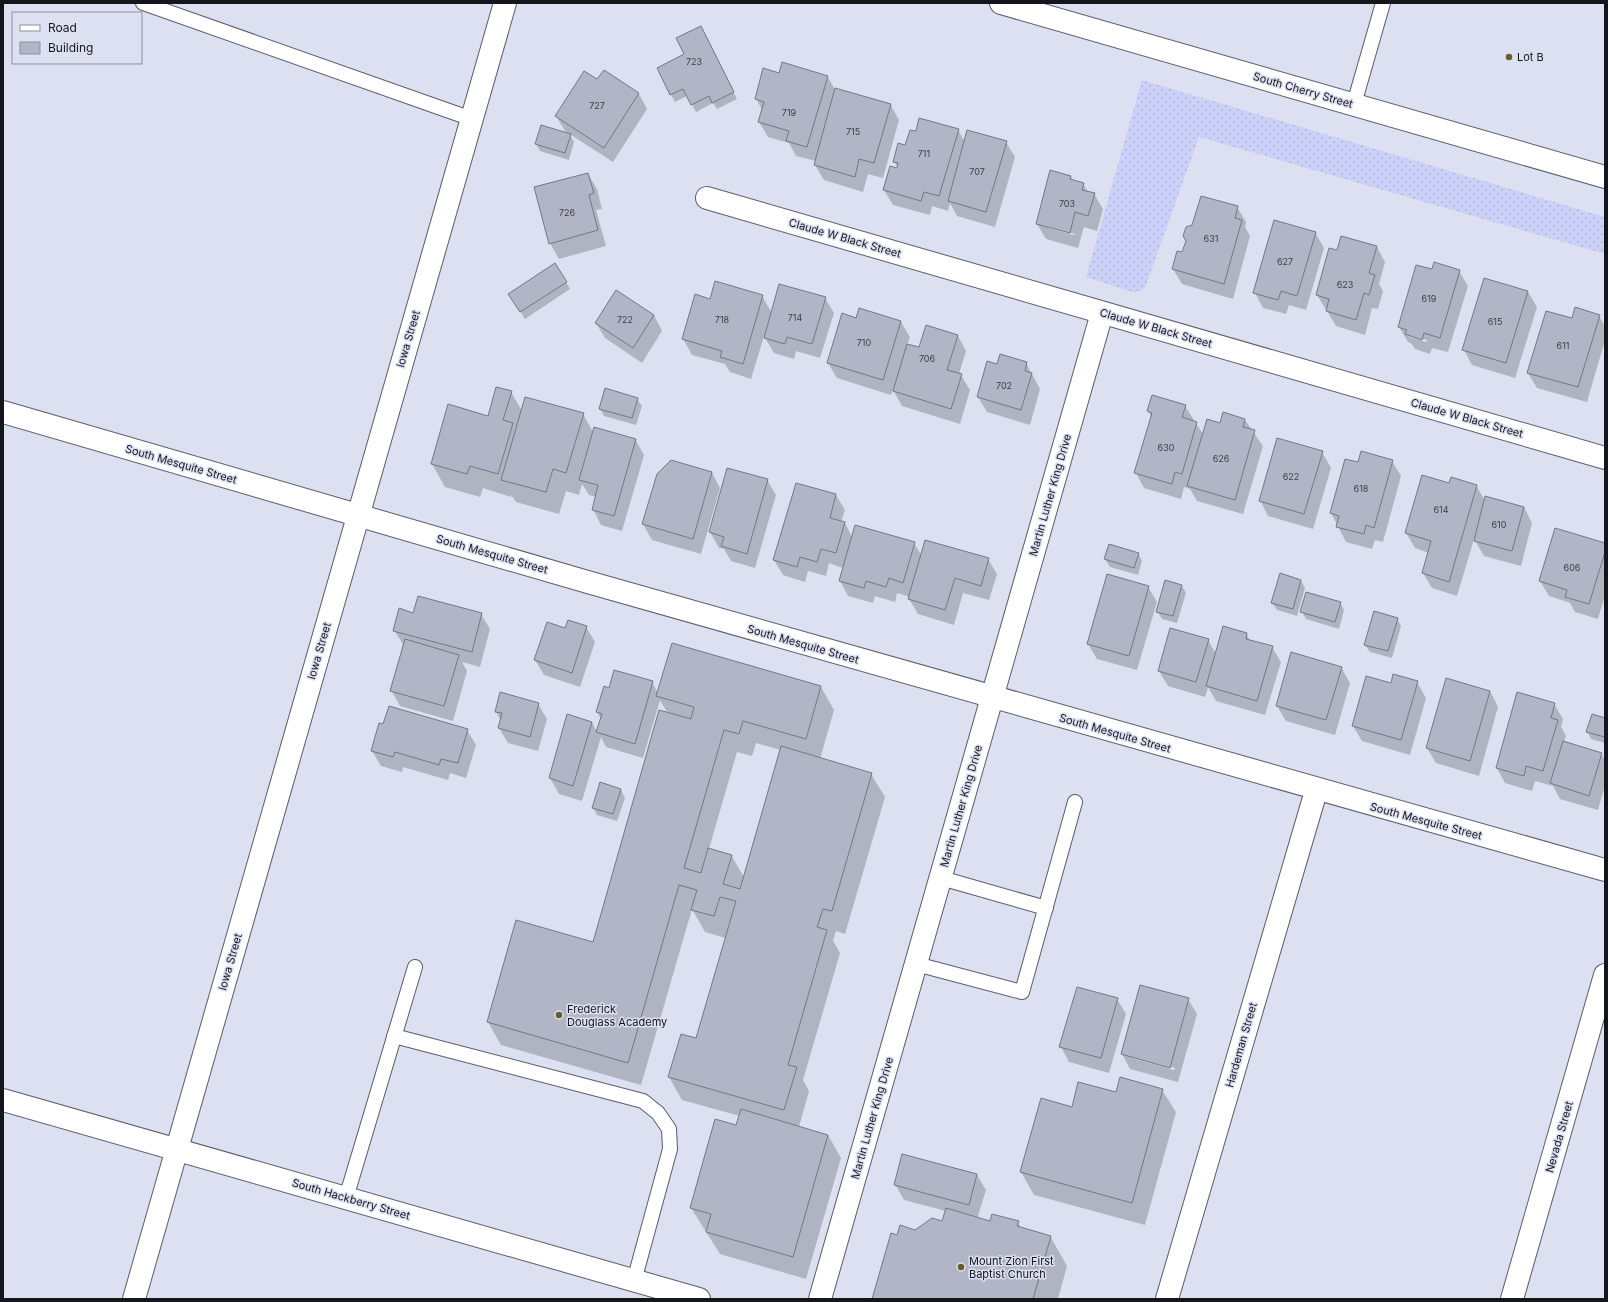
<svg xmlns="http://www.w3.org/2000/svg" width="1608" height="1302" font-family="Inter,sans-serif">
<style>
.grass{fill:url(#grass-dots)}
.shadow{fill:#0003;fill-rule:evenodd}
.building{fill:#b2b5c5;stroke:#757785}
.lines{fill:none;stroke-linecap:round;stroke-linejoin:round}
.service-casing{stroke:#5a5c6a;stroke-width:16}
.minor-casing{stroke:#5a5c6a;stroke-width:24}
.tertiary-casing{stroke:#5a5c6a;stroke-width:24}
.secondary-casing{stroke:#5a5c6a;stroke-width:24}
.service{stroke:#fff;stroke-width:14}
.minor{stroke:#fff;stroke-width:22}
.tertiary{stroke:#fff;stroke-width:22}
.secondary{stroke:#fff;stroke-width:22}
.poi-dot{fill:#665d2a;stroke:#dde0f1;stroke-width:1.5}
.labels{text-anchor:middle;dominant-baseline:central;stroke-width:3;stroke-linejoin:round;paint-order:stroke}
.number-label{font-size:9px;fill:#3c3e46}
.poi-label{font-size:11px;fill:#15161c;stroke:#dde0f1;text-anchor:start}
.street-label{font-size:11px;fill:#15161c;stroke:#dde0f1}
</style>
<defs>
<pattern id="grass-dots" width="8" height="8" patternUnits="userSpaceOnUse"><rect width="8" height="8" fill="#cbd1f8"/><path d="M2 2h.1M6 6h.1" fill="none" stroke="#adb3d4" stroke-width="1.8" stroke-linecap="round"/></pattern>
</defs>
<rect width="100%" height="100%" fill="#dde0f1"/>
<polygon class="grass" points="1142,80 1605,217 1605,254 1199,137 1145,288 1135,293 1086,277"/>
<g class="shadow">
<polygon points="704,34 737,99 717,109 713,103 696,112 687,96 675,102 658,69 685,55"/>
<polygon points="604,71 639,94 647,109 613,162 565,131 556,116 598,80"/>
<polygon points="780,74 827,76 836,91 890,104 899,120 883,178 868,174 863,192 824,180 815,165 816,161 796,156 789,143 768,137 759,122 762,110 756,98"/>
<polygon points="958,130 965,142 1006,142 1015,157 995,227 957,216 950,203 948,211 932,206 930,215 893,205 884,190 899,170 894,161 916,132"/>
<polygon points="570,135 574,142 569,160 540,151 536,144"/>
<path d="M1051 172 1071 177 1073 181 1083 184 1088 192 1094 194 1103 209 1097 231 1084 227 1078 248 1046 239 1037 224ZM1048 226 1075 234 1074 235 1048 228Z"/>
<polygon points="588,174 597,189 602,209 596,210 606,246 559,259 550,243"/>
<polygon points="1237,207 1246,222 1245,227 1250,236 1233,299 1182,284 1173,269 1183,254"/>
<polygon points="1315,232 1324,248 1306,310 1289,305 1286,314 1263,308 1255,293"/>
<polygon points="1377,247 1385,262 1379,284 1383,291 1378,309 1372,308 1365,335 1336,326 1317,295"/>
<path d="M1432 271H1459L1468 286 1448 352 1432 348 1430 354 1415 349 1411 343 1408 342 1399 327ZM1407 334 1427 340 1426 342 1410 337Z"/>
<polygon points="566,282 570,289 525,319 514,301"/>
<polygon points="1528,292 1537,307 1515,378 1472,365 1464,350"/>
<polygon points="762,296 772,313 825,298 834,313 820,358 796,351 794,359 774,353 764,336 751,379 730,372 725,364 692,355 683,339 711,300"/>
<polygon points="860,309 901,322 910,337 907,345 920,348 927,327 958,336 966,351 959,374 961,375 970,390 960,424 902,406 893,390 891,395 837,378 828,363 856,319"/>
<polygon points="654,315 662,331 642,363 605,338 596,323"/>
<polygon points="1599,316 1605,326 1605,340 1587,402 1537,388 1528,373 1572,319"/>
<polygon points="1026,363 1040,389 1030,425 987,412 978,397 998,366"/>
<polygon points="511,392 522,411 583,414 593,432 635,439 644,455 622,531 601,525 593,509 596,497 589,495 582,484 579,495 566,491 559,514 516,502 511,495 511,497 483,488 480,497 445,487 432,464 489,417"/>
<polygon points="637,399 642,406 636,425 604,416 600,409"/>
<polygon points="1185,406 1203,434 1221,424 1245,420 1263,446 1243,514 1197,501 1190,489 1184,487 1181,499 1144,488 1136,473 1152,418 1148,411"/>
<polygon points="1322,452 1331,468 1313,529 1268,516 1260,500"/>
<polygon points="1346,460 1359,463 1392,461 1401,476 1383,542 1375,540 1372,549 1346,542 1331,513"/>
<polygon points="728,469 767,480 776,495 755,568 731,561 724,549 719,548 710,532"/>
<polygon points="712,473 720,488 701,554 652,540 643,524 657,474"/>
<polygon points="796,484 836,495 845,510 841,522 845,523 852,537 914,543 922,556 988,559 997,574 989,600 963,593 954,625 918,614 909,599 910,597 897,593 895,602 875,596 873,603 848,596 840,581 843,568 829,563 826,576 808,571 805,582 783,575 774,560"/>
<polygon points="1450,484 1476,485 1485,501 1524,507 1532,523 1521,566 1484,556 1474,539 1457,596 1432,588 1423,573 1429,553 1415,548 1406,533"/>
<polygon points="1605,544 1605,595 1598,619 1575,612 1570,603 1549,596 1540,581"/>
<polygon points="1138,553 1142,561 1138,575 1110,567 1105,559"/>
<polygon points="1301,581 1305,588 1297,616 1277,610 1272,603"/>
<polygon points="1182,586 1186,593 1177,623 1162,619 1157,611"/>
<polygon points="1148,587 1157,602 1137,670 1097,659 1088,644"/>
<polygon points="1340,602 1344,610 1339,629 1306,619 1302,612"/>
<polygon points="414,614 481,614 490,629 480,667 462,662 467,671 453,721 400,706 391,690 404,646 394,630"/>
<polygon points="1397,618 1401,626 1392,658 1370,652 1365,645"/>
<polygon points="586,627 595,642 580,687 544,675 535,660"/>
<polygon points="1246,634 1250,641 1272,647 1281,662 1265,715 1216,701 1208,687 1205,697 1168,686 1159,671 1208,640 1216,654"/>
<polygon points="1341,667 1350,683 1335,735 1286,721 1277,706"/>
<path d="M652 682 658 693 821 687 834 710 820 759 871 774 885 797 845 934 836 931 833 941 840 953 803 1080 809 1091 799 1127 828 1135 841 1158 806 1279 720 1254 691 1208 737 1127 740 1116 682 1100 669 1077 697 1039 726 938 705 932 692 909 641 1085 501 1045 488 1022 594 943 668 714 660 700 643 758 606 747 601 737 582 801 559 794 550 778 592 722 597 732 601 719 597 712 609 690ZM756 743 781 750 744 877 731 855 709 849 737 752 752 756Z"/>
<polygon points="1417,682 1426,698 1410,755 1362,741 1353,726"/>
<polygon points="1490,691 1498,707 1479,776 1436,763 1427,748"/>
<polygon points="538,704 547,719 538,751 508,743 499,728 501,721 496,712"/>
<polygon points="1554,704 1563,719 1561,727 1566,736 1564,742 1601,754 1605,760 1605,785 1598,810 1560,799 1553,786 1535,781 1532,791 1505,783 1497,768"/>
<polygon points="1605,719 1605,743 1591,739 1587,731"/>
<polygon points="467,730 476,745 466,778 450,773 448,780 403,767 402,772 381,766 372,751"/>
<polygon points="621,790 625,798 617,821 597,815 593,807"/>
<polygon points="1117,999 1126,1014 1109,1073 1069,1062 1061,1047"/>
<path d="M1188 999 1197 1014 1178 1082 1130 1069 1122 1054ZM1132 1056 1175 1068 1174 1070 1132 1058Z"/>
<polygon points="1162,1090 1176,1112 1145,1225 1034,1195 1021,1172 1072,1108 1117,1093"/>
<polygon points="977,1175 986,1190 977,1219 991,1223 1018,1222 1021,1228 1050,1236 1067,1266 1058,1299 873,1299 898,1236 943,1222 946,1211 904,1200 895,1184"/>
</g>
<g class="building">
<polygon points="701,26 734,92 712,103 709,96 691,105 683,89 670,95 657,68 684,54 676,38"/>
<polygon points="782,62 828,76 807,147 786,141 789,131 758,122 764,102 755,99 763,68 779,73"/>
<polygon points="604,70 639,93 604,148 555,116 584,71 597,79"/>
<polygon points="835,88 891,104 874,163 859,159 855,177 814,165"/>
<polygon points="919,118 959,129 939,196 924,192 921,201 883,190 890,166 897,168 898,163 893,162 898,143 905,145 910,130 916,131"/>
<polygon points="541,125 571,134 565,153 535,144"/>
<polygon points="967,130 1007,141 986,212 948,201"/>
<polygon points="1050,170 1071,176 1070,179 1084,183 1082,190 1095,193 1088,216 1075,212 1070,233 1036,224"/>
<polygon points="588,173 594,193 589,195 598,230 549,244 534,187"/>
<polygon points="1201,196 1238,206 1235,218 1242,220 1224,284 1172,269 1177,251 1182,252 1186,241 1183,236 1186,227 1192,225"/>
<polygon points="1274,220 1316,232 1297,296 1281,291 1278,300 1253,293"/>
<polygon points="1341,236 1377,246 1369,273 1375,275 1369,295 1364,293 1356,320 1326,311 1329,299 1316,295 1329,248 1337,250"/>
<polygon points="1434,262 1460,270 1440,338 1424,333 1422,340 1405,334 1407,330 1398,327 1416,265 1432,269"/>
<polygon points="555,263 567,282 520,312 508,294"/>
<polygon points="1484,278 1528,291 1506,363 1462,350"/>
<polygon points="715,281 763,295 743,364 720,357 722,351 682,339 695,294 710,299"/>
<polygon points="779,284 826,297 812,344 787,337 785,344 764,338"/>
<polygon points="616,290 654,315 633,348 595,323"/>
<polygon points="1575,307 1600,315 1578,387 1527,373 1546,311 1572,318"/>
<polygon points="859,308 901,321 883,380 827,363 842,313 856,318"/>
<polygon points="926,325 958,335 947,370 962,374 951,409 893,391 907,344 919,347"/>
<polygon points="1000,354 1027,362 1025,371 1032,373 1021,410 977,397 987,361 997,364"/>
<polygon points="496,387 512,391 503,420 513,423 498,474 470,466 467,474 431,464 448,404 488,416"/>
<polygon points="605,388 638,398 632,418 599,409"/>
<polygon points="1152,395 1186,405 1182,417 1197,422 1182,474 1175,472 1172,484 1134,473 1152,413 1147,411"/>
<polygon points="525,397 584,413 566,473 553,469 546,492 501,480"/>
<polygon points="1223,412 1245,419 1243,427 1255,430 1235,500 1187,486 1207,419 1220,423"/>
<polygon points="594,427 636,439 614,516 592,510 598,485 579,480"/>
<polygon points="1277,438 1323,451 1304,514 1259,501"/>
<polygon points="1361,451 1393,460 1374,528 1366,525 1364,534 1336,527 1339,516 1330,513 1345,459 1358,462"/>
<polygon points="671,460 712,472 693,539 642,524 657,474"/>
<polygon points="727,468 768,479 747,554 721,546 724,537 709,532"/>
<polygon points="1422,475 1449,483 1451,477 1477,485 1449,582 1422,573 1431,541 1405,533"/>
<polygon points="796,483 836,494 830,518 845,522 836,553 821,549 817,562 800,557 797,567 773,560"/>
<polygon points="1485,496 1524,507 1512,551 1474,541"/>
<polygon points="855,525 915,542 903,583 889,578 886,587 866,581 864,588 839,581"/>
<polygon points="1555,528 1605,543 1605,552 1589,604 1565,597 1567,590 1539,581"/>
<polygon points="925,540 989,558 981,586 955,578 945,610 908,599"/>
<polygon points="1109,544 1139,553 1134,568 1104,559"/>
<polygon points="1280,573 1301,580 1293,609 1271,603"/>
<polygon points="1107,574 1149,586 1129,656 1087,644"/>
<polygon points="1165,580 1182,585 1173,616 1156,612"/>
<polygon points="1306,592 1341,602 1335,622 1300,612"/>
<polygon points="418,596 482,613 472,652 393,631 399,608 413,613"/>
<polygon points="1374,611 1398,618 1388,651 1364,645"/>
<polygon points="568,620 587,626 572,673 534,660 547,622 565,628"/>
<polygon points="1223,626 1247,633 1246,639 1273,646 1257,701 1206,686"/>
<polygon points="1170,628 1209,639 1196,682 1158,671"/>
<polygon points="405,639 459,655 444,706 390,691"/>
<polygon points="672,643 821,686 806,739 743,721 739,734 724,730 684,868 701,873 708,848 732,855 723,884 740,889 781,746 872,773 832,911 823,909 817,927 827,930 788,1065 797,1067 784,1110 668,1077 681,1034 696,1038 736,901 720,897 714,916 691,910 697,890 679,885 628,1063 487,1022 516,920 593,942 659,710 691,719 694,707 656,696"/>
<polygon points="1291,652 1342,667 1326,720 1276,706"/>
<polygon points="614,670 653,681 635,744 596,732 602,714 596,712 604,686 609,688"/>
<polygon points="1393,674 1418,681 1401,740 1352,726 1366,676 1391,683"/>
<polygon points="1446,678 1490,691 1470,761 1426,748"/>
<polygon points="500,692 539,703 530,737 498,728 502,713 495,712"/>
<polygon points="1517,692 1555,703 1551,718 1558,720 1543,771 1526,766 1524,776 1496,768"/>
<polygon points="389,706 468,729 458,763 441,759 439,765 395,752 393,757 371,751 379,723 383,724"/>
<polygon points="567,714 592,722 573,786 549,778"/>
<polygon points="1592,714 1605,718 1605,737 1586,732"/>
<polygon points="1563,741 1602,753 1589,796 1550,783"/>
<polygon points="600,782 621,789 613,814 592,808"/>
<polygon points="1140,985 1189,998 1170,1068 1121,1054"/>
<polygon points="1077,987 1118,998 1101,1058 1059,1047"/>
<polygon points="1120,1077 1163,1089 1132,1203 1020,1172 1041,1098 1072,1107 1078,1082 1116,1092"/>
<polygon points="741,1109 828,1135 793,1257 706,1232 711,1214 690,1208 715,1119 736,1125"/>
<polygon points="902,1154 977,1174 969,1205 894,1185"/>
<polygon points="946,1208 990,1221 992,1214 1019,1221 1017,1226 1051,1236 1033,1299 872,1299 891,1233 897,1235 900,1225 915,1230 932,1218 942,1221"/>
</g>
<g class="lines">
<g class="service-casing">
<g id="service">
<polyline points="143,3 472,119"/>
<polyline points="1354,104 1383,3"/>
<polyline points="941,878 1046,908"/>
<polyline points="916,964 1022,992 1075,802"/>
<polyline points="394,1036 643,1101 658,1113 669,1129 670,1149 634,1281"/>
<polyline points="346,1198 415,967"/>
</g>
</g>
<g class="minor-casing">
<g id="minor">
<polyline points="707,198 1605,458"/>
<path d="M3 412C536 568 1070 722 1605 870"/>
<polyline points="820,1299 1102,313"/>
<polyline points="1167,1299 1316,791"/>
<polyline points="1512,1299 1605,975"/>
</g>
</g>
<g class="tertiary-casing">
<polyline id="tertiary" points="1001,3 1605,177"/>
</g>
<g class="secondary-casing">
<g id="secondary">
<polyline points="3,1100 699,1299"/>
<polyline points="134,1299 505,3"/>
</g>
</g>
<use href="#service" class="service"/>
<use href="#minor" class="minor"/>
<use href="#tertiary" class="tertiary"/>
<use href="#secondary" class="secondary"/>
</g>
<g class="poi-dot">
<circle cx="1509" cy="57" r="4"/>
<circle cx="559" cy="1015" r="4"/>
<circle cx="961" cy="1267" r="4"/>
</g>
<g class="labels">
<g class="number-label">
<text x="694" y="61">723</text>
<text x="597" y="105">727</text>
<text x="789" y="112">719</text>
<text x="853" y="131">715</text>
<text x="924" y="153">711</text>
<text x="977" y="171">707</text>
<text x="1067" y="203">703</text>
<text x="567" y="212">726</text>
<text x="1211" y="238">631</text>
<text x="1285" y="261">627</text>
<text x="1345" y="284">623</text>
<text x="1429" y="298">619</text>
<text x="795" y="317">714</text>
<text x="625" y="319">722</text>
<text x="722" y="319">718</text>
<text x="1495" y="321">615</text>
<text x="864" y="342">710</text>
<text x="1563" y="345">611</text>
<text x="927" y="358">706</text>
<text x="1004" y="385">702</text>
<text x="1166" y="447">630</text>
<text x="1221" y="458">626</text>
<text x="1291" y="476">622</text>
<text x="1361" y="488">618</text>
<text x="1441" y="509">614</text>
<text x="1499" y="524">610</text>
<text x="1572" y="567">606</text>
</g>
<g class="poi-label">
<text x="1517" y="57">Lot B</text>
<text x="567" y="1009">Frederick<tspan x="567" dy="13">Douglass Academy</tspan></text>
<text x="969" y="1261">Mount Zion First<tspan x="969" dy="13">Baptist Church</tspan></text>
</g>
<g class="street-label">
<text transform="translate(1303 90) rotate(16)">South Cherry Street</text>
<text transform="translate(845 238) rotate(16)">Claude W Black Street</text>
<text transform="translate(1156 328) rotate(16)">Claude W Black Street</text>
<text transform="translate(408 339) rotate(-74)">Iowa Street</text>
<text transform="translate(1467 418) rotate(16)">Claude W Black Street</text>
<text transform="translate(181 464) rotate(16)">South Mesquite Street</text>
<text transform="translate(1050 495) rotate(-74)">Martin Luther King Drive</text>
<text transform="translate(492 554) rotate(16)">South Mesquite Street</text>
<text transform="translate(803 644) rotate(16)">South Mesquite Street</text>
<text transform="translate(319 651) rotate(-74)">Iowa Street</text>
<text transform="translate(1115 733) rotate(16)">South Mesquite Street</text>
<text transform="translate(961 806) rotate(-74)">Martin Luther King Drive</text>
<text transform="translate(1426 821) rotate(15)">South Mesquite Street</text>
<text transform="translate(230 962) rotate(-74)">Iowa Street</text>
<text transform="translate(1241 1045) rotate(-74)">Hardeman Street</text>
<text transform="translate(872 1118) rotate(-74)">Martin Luther King Drive</text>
<text transform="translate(1559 1137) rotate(-74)">Nevada Street</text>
<text transform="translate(351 1199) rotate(16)">South Hackberry Street</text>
</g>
</g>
<rect width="1608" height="1302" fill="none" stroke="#15161c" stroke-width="8"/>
<rect x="12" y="12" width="130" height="52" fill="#dde0f1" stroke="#8d8f9c"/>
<rect x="20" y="25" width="20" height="6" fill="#ffffff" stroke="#8d8f9c"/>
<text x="48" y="32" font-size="12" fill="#15161c">Road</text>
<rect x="20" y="42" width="20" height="12" fill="#b2b5c5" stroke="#8d8f9c"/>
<text x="48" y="52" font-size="12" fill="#15161c">Building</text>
</svg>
